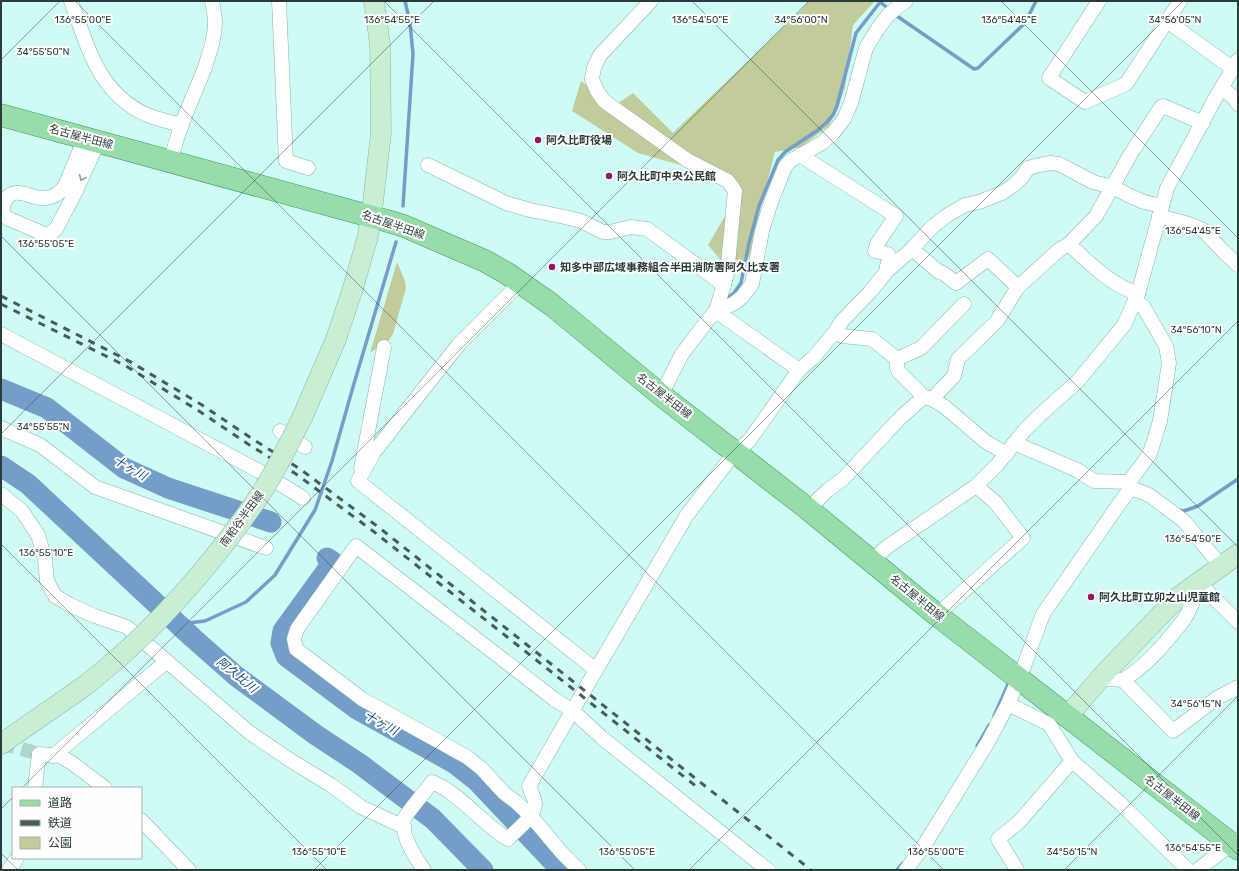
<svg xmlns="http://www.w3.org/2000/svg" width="1239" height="871" font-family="Rubik,'Noto Sans JP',sans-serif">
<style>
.green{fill:#c2cb9a}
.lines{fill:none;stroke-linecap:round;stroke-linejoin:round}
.stream{stroke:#749dc9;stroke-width:3.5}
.river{stroke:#749dc9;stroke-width:21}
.street-tunnel{stroke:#add6cf;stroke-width:14;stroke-dasharray:14 7;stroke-linecap:butt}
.street-casing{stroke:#87b3ab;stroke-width:15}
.secondary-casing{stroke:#87b3ab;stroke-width:21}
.primary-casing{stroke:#43965d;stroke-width:23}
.street{stroke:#fff;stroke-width:14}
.secondary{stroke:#caeed4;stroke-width:20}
.primary{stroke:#96dda9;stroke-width:22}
.rail{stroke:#465d59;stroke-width:3;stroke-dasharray:7 7;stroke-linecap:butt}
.secondary-bridge-casing{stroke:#87b3ab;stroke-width:21;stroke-linecap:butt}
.secondary-bridge{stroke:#caeed4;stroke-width:20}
.oneway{stroke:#949e9c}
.ticks{fill:none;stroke:#2a3c39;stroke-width:1;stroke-opacity:0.45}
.poi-dot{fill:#9b1364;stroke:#fefefe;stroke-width:1.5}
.labels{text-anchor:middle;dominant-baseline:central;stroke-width:4;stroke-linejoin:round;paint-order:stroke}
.street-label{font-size:11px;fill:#2a3c39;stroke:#fefefe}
.poi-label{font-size:11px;font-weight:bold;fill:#2a3c39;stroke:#fefefe;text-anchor:start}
.water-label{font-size:12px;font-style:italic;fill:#0c4c83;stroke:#fefefe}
.ticks-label{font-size:10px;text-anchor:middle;fill:#2a3c39;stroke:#fefefe;stroke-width:4;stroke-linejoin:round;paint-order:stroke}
</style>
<rect width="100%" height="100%" fill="#cefcf4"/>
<g class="green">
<polygon points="809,1 875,1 853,25 845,88 829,126 801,147 775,152 758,217 751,253 740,270 724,264 708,245 731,206 730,173 684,166 638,153 572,111 581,81 614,106 633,93 673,133 799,12"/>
<polygon points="397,262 405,281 406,288 393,334 389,340 370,353"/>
</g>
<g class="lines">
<g class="stream">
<polyline points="880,2 890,10"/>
<polyline points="894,14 974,69 978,68 1025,23 1036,1"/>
<polyline points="403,206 413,54 410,23 405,1"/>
<polyline points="725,299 733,294 741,283 749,243 759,206 778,160 785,152 818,130 827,122 833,115 837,106 856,33 881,1"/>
<polyline points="1179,510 1184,511 1198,506 1238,479"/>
<polyline points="179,624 205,621 246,602 275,575 315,510 332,461 353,387 396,242"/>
<polyline points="994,716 1010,680"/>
<polyline points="977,746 989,725"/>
<polyline points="897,870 903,863"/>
</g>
<g class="river">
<polyline points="1,389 47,408 124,468 168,488 271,522"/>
<polyline points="1,466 28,484 193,638 236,676 316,735 360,764 433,819 483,870"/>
<polyline points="327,558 333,562 283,631 281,643 286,656 357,709 454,763 477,781 561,870"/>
</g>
<polyline class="street-tunnel" points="1,745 11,746 39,754"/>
<g class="street-casing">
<g id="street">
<path d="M71 1C88 47 98 93 147 115 157 119 170 122 182 125"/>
<polyline points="279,1 286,161 308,168"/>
<polyline points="651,1 600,55 594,68 592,79 597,91 604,101 687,160 728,181 735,191 727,274 716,311"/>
<polyline points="1099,1 1049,78 1085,102 1126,84 1180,1"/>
<polyline points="1167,21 1232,68"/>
<polyline points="1222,88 1233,97 1238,104"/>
<path d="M85 138 65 186C60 193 54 198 44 198 31 199 13 184 5 201 3 206 2 208 3 213L7 218 44 234H50L56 229 76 191 98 142"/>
<polyline points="800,155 896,216 877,244 875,251 888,254 890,258 887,266 887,271"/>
<path d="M171 162C177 130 192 100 204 70 209 54 215 39 215 22 215 15 213 8 212 1"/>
<polyline points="428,165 506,203 530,210 565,217 581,221 603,232 610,232 631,227 647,229 724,285"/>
<polyline points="1159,216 1189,224 1203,230 1224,252 1238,265"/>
<polyline points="1069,244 1096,216 1130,155 1161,107 1163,106 1203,123"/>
<polyline points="912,249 939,272 943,273 956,283 988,259 1018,287"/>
<polyline points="520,283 459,344 374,452 358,481 596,670"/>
<polyline points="716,311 799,370"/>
<polyline points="835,332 842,336 872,339 897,359 921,348 964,304"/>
<polyline points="1,334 259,471 303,498"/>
<polyline points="897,359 897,368 899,372 924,397"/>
<polyline points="661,395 682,354 707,321 716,311 733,304 742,297 752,284 762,231 771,202 785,167 790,161 822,143 833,133 844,119 851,103 866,48 877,30 888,15 899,6 906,1"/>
<polyline points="1,428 40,445 95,487 266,548"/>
<polyline points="280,431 305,447"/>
<polyline points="1014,443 1077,470 1094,481 1129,482 1149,455 1153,444 1160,421 1169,363 1166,346 1143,306 1135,301"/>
<path d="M1007 454 986 442 945 407 932 399 954 376 958 359 997 321 1018 287 1059 250 1069 244C1090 264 1110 284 1138 294"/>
<polyline points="361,469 384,347"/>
<polyline points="1131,488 1149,495 1184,521 1221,566"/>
<polyline points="1,494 22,511 38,535 45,559 47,581 55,596 70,605 95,616 127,627 250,733 293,762 331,785 361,807 404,827"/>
<polyline points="808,509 828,490 843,479 901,417 924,397 932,399"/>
<polyline points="871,561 887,547 976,486 997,465 1024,431 1040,415 1078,381 1124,325 1138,294 1167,188 1216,97 1238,60"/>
<polyline points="1200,581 1207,591 1238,622"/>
<polyline points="937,615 1023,538 995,502 976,486"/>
<polyline points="1103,675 1108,679 1123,680 1173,731 1217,698 1238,687"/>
<path d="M1123 680C1148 665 1165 643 1183 621 1189 613 1191 604 1196 595L1194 586"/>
<polyline points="1008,704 1049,724 1072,761 1120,803 1188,870"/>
<polyline points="53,756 166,662"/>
<polyline points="35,788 39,754 60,756 72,763 105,788"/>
<polyline points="141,820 189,870"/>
<polyline points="9,870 17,858"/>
<path d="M424 870C416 859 400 834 404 819 407 812 427 790 432 782 461 794 481 823 508 839 516 830 534 818 535 804 535 799 531 792 529 786L596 670 687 515 735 452 749 441 799 370 813 358 835 332 842 321 870 292 887 271 912 249 931 228 946 216 965 205 979 202 1002 193 1014 185 1022 177 1028 168 1039 165 1051 163 1059 164 1093 182 1113 187 1130 196 1144 202 1162 206"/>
<polyline points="579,870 562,853 530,815 516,802 504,793 481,768 467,757 362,699 296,649 294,639 297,629 356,546 554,699 573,711 602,738 768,870"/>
<polyline points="906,870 925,844 988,742 1008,704 1024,666 1043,614 1119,504 1131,488 1129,482"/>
<polyline points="1017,870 998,839 1019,822 1072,761"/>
<polyline points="1197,870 1237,840"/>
</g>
</g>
<g class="secondary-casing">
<g id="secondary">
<polyline points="302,418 336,339 353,288 368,236 373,202 381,133 380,44 374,1"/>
<polyline points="1067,717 1103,675 1177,598 1238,554"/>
<polyline points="1,744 86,685 109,666"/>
</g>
</g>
<g class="primary-casing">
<polyline id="primary" points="1,115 391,222 404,226 485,261 508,274 552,305 661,395 808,509 937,615 1238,849"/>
</g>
<use href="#street" class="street"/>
<use href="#secondary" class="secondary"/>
<use href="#primary" class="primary"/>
<g class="rail">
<polyline points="1,296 129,361 202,405 251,438 300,469 377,526 811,870"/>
<polyline points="1,304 126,366 199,411 248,444 296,474 373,531 697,787"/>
</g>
<g class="secondary-bridge-casing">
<path id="secondary-bridge" d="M109 666C167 617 215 560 258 498 275 473 288 445 302 418"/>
</g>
<use href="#secondary-bridge" class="secondary-bridge"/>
</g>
<defs><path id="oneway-chevron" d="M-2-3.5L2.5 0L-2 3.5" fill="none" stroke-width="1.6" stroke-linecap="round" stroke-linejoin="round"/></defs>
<use class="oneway" href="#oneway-chevron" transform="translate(82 178) rotate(114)"/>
<path class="ticks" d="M75 1 944 870M384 1 1238 855M692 1 1238 547M1001 1 1238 238M1 60 60 1M1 236 635 870M1 434 434 1M1 544 327 870M22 788 809 1M1 809 13 797M1 853 18 870M314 870 1183 1M689 870 1238 321M1064 870 1238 696"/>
<g class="poi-dot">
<circle cx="538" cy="140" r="4"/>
<circle cx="609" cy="176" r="4"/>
<circle cx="552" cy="267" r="4"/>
<circle cx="1091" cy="597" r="4"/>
</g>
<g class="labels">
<g class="street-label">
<text transform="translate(81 137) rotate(15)">名古屋半田線</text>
<text transform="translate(393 225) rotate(19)">名古屋半田線</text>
<text transform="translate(664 396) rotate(38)">名古屋半田線</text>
<text transform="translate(242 519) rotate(-54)">南粕谷半田線</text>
<text transform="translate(917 598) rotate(39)">名古屋半田線</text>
<text transform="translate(1172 798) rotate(38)">名古屋半田線</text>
</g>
<g class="poi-label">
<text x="546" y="140">阿久比町役場</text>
<text x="617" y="176">阿久比町中央公民館</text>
<text x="560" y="267">知多中部広域事務組合半田消防署阿久比支署</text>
<text x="1099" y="597">阿久比町立卯之山児童館</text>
</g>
<g class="water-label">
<text transform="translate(130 468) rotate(30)">十ヶ川</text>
<text transform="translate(237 675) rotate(39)">阿久比川</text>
<text transform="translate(381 723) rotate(29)">十ヶ川</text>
</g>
</g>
<g class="ticks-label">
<text x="83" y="23">136°55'00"E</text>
<text x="392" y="23">136°54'55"E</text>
<text x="700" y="23">136°54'50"E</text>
<text x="801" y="23">34°56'00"N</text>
<text x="1009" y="23">136°54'45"E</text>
<text x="1175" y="23">34°56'05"N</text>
<text x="43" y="55">34°55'50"N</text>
<text x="1193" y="234">136°54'45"E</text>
<text x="46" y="247">136°55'05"E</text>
<text x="1196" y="333">34°56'10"N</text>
<text x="43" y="430">34°55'55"N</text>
<text x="1193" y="542">136°54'50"E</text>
<text x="46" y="556">136°55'10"E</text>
<text x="1196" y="707">34°56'15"N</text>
<text x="1193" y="851">136°54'55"E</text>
<text x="1072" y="855">34°56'15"N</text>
<text x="319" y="855">136°55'10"E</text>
<text x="627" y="855">136°55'05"E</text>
<text x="936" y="855">136°55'00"E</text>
</g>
<rect width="1239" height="871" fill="none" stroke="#2a3c39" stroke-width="4"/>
<rect x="12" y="787" width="130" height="72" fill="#fefefe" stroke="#a9b0af"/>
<rect x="20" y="800" width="20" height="6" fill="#96dda9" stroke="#a9b0af"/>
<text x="48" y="807" font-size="12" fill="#2a3c39">道路</text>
<rect x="20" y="820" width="20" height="6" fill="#465d59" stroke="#a9b0af"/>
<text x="48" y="827" font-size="12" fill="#2a3c39">鉄道</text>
<rect x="20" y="837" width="20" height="12" fill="#c2cb9a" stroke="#a9b0af"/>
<text x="48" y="847" font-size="12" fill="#2a3c39">公園</text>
</svg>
